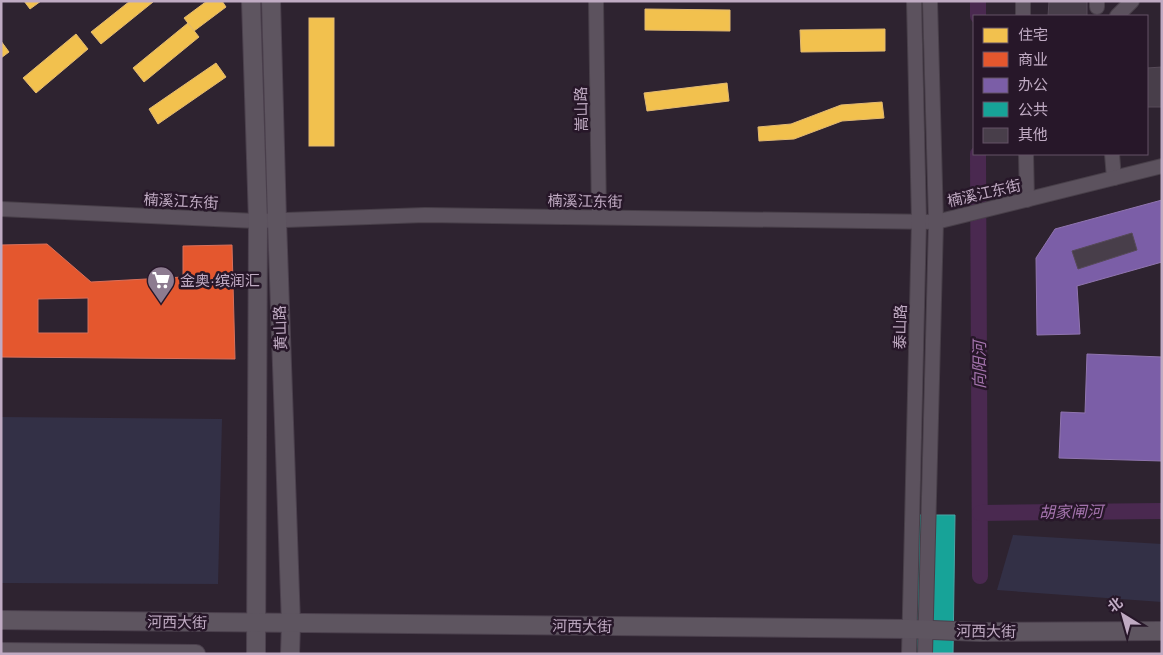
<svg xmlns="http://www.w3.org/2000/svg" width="1163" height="655" font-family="Helvetica,'Noto Sans SC',sans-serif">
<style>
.green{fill:#333046}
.homes{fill:#f2c14e;stroke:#e3ba71}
.shops{fill:#e4572e;stroke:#d9705b;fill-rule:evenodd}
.offices{fill:#7b5ea7;stroke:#9075af}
.public{fill:#17a398;stroke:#4aa5a5}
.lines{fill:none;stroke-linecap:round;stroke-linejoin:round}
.river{stroke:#4a2950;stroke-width:16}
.building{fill:#483e4a;stroke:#564a58}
.minor-casing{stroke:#483f49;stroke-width:16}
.major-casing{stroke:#4b404d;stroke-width:20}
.minor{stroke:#5c525e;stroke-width:14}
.major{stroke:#5e5560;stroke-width:18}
.labels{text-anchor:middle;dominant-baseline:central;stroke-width:5;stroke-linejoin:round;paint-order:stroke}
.street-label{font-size:15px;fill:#c0abc3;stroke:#271729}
.poi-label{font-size:15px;fill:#c0abc3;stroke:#271729;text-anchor:start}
.water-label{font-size:16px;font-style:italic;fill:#a373ac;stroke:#271729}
</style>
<rect width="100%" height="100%" fill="#2e2330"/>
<g class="green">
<polygon points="1,417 222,419 218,584 1,583"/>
<polygon points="1013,535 1162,544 1162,602 997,590"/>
</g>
<g class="homes">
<polygon points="24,1 41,1 30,9"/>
<polygon points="130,1 153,2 101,44 91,32"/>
<polygon points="207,1 222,1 226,7 194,31 184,18"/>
<polygon points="645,9 730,10 730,31 645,30"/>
<rect x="309" y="18" width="25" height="128"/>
<polygon points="188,23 199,37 144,82 133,68"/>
<polygon points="885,29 885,51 801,52 800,30"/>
<polygon points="76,34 88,49 36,93 23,78"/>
<polygon points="1,41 9,52 1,58"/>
<polygon points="216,63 226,77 158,124 149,109"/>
<polygon points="727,83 729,101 647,111 644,93"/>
<polygon points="882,102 884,118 842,121 794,139 759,141 758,127 791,124 841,105"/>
</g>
<path class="shops" d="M47 244 91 282 183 277V246L232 245 235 359 1 357V245ZM88 298V333H38V299Z"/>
<g class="offices">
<polygon points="1162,200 1162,262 1077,286 1080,334 1037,335 1036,258 1055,229"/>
<polygon points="1087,354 1162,357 1162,461 1059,458 1061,412 1085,413"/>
</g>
<polygon class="public" points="916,515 955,515 953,654 914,654"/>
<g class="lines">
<g class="river">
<polyline points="978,1 978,16"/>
<polyline points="978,154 980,576"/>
<polyline points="980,513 1162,511"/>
</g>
</g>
<g class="building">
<polygon points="1049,1 1087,1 1087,16 1048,16"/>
<polygon points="1162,67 1162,107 1147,107 1147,68"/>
<polygon points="1132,233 1137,250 1078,269 1072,251"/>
</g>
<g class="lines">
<g class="minor-casing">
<g id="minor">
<polyline points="596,1 599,217"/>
<polyline points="1023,1 1023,16"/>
<polyline points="1097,1 1097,7"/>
<polyline points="1117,16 1132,1"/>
<polyline points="1026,154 1027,200"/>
<polyline points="1112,154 1114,178"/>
<polyline points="1,209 258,221 425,215 936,222 1162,166"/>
<polyline points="909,654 919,221 914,1"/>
<polyline points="925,654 936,222 930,1"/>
</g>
</g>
<g class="major-casing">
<g id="major">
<polyline points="251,1 258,221 256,654"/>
<polyline points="271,1 277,221 291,624 290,654"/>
<polyline points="1,620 909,629 980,632 1162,631"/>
<polyline points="1,652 196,654"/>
</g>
</g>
<use href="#minor" class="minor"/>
<use href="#major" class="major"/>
</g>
<defs>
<g id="supermarket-pin" transform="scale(1.4375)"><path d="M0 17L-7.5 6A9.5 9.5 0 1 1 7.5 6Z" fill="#8d7b90" stroke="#271729"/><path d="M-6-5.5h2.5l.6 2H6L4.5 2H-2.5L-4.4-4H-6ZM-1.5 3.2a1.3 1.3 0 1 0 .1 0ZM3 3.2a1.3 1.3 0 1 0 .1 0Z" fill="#fff"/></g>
</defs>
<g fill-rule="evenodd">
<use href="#supermarket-pin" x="161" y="280"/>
</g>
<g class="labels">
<g class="street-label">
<text transform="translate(581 109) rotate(-91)">嵩山路</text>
<text transform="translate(984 193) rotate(-13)">楠溪江东街</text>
<text transform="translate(181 201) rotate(3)">楠溪江东街</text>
<text transform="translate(585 201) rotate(1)">楠溪江东街</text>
<text transform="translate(900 327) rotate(-89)">泰山路</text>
<text transform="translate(280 328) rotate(-92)">黄山路</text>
<text transform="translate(177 622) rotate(1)">河西大街</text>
<text transform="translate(582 626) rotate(1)">河西大街</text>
<text transform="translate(986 631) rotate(1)">河西大街</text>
</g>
<g class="poi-label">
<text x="180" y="280">金奥·缤润汇</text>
</g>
<g class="water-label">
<text transform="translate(979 365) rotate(-90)">向阳河</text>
<text transform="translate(1071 512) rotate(-1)">胡家闸河</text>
</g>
</g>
<rect width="1163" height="655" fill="none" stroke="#c0abc3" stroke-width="5"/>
<rect x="973" y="15" width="175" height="140" fill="#271729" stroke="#645267"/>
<rect x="983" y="28" width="25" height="15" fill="#f2c14e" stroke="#645267"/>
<text x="1018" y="40" font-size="15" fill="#c0abc3">住宅</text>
<rect x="983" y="52" width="25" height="15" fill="#e4572e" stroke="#645267"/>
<text x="1018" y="65" font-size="15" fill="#c0abc3">商业</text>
<rect x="983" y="78" width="25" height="15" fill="#7b5ea7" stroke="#645267"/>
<text x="1018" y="90" font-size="15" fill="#c0abc3">办公</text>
<rect x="983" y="102" width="25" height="15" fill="#17a398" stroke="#645267"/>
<text x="1018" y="115" font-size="15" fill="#c0abc3">公共</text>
<rect x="983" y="128" width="25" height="15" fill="#483e4a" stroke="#645267"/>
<text x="1018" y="140" font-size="15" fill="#c0abc3">其他</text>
<g transform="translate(1123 615) rotate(323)" stroke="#271729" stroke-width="4" paint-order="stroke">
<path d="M0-4L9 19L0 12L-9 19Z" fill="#c0abc3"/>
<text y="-8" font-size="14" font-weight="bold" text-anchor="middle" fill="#c0abc3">北</text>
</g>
</svg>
